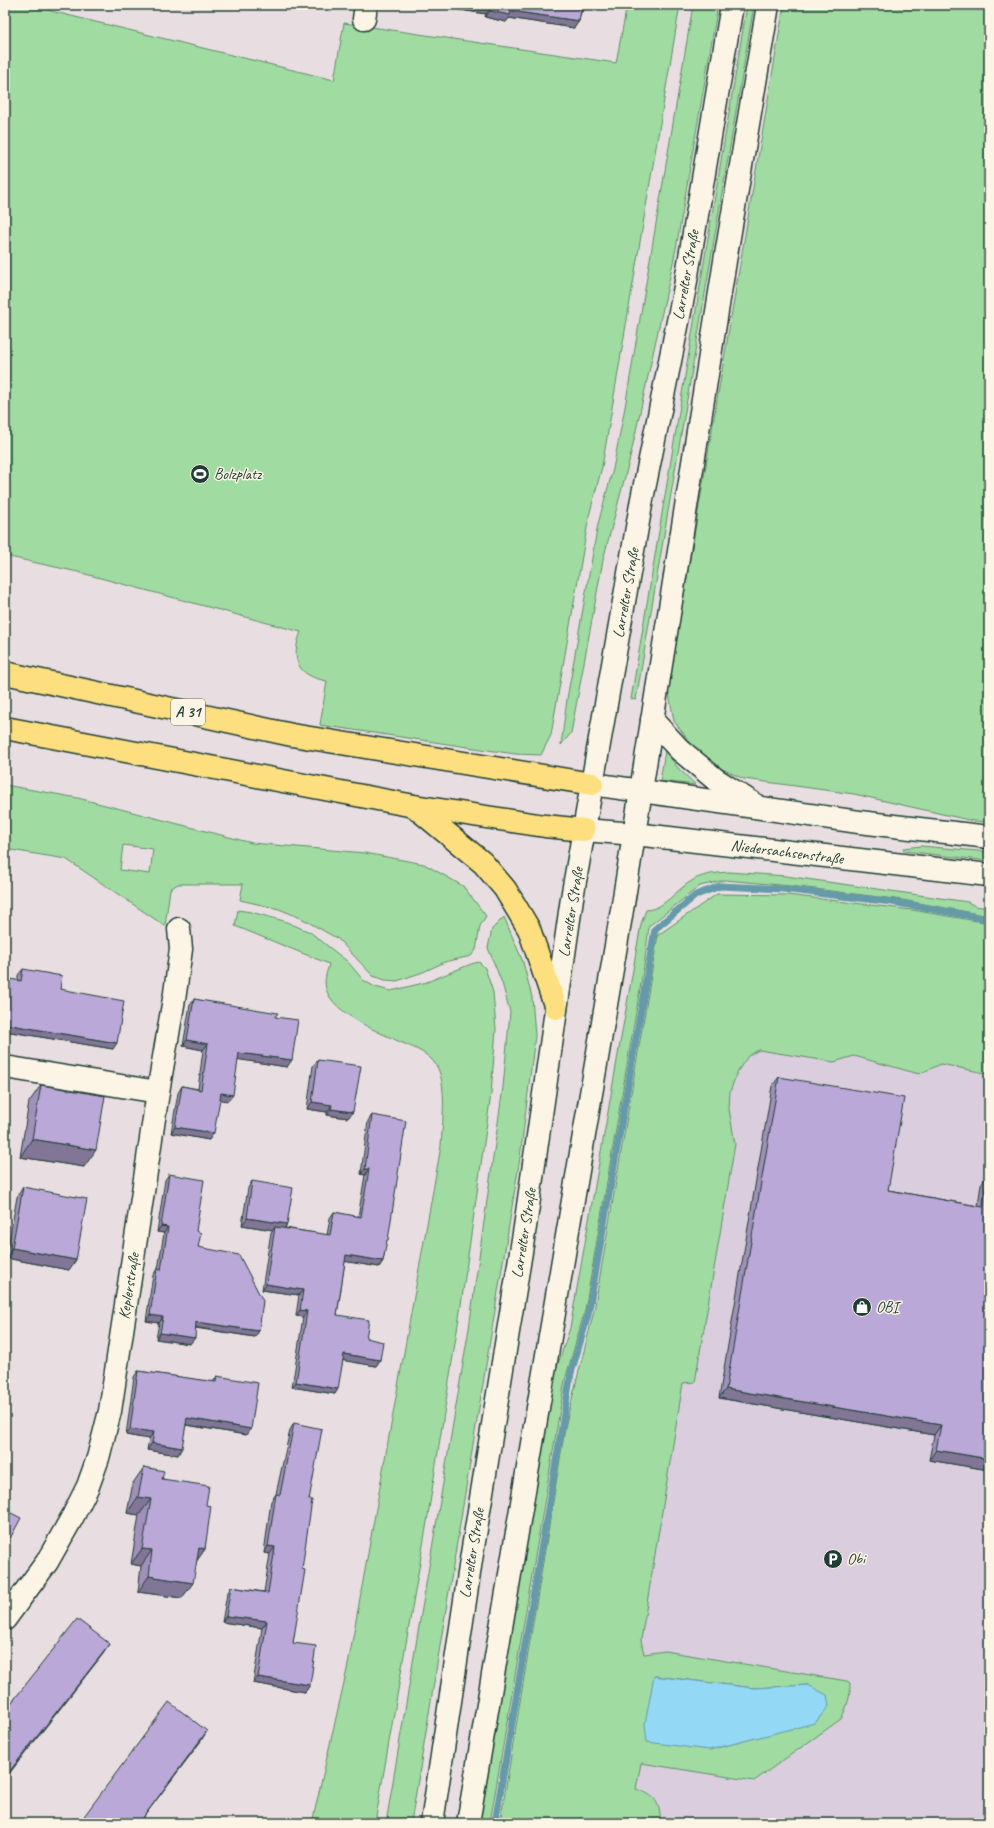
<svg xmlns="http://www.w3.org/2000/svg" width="994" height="1828" font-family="Caveat,sans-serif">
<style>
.built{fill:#dacede}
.green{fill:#a0dba1;stroke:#608c6a;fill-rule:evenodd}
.water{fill:#93d8f5;stroke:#659aa8}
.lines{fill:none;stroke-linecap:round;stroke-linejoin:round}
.stream{stroke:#659aa8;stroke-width:7}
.street-casing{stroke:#1f3d34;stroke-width:25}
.secondary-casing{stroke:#1f3d34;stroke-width:25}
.highway-casing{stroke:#1f3d34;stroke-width:25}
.street{stroke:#fcf5e5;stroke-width:22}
.secondary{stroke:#fcf5e5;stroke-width:22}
.highway{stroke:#fddf80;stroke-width:22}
.wall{fill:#a090ba;stroke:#1f3d34}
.shaded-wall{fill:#827697;stroke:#1f3d34}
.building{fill:#baa8d8;stroke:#1f3d34}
.labels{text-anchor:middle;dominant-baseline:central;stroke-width:3;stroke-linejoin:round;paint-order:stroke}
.shield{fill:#fcf5e5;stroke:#617469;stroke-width:1}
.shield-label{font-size:15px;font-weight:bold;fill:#1f3d34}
.street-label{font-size:16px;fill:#1f3d34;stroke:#fcf5e5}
.poi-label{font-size:16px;fill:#1f3d34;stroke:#fcf5e5;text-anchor:start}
</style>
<rect width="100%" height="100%" fill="#e8dee1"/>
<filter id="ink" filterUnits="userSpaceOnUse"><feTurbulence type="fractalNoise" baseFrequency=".025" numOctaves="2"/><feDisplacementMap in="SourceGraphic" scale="8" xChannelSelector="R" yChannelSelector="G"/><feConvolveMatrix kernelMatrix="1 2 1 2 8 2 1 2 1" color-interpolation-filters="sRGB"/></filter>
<g filter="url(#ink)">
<polygon class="built" points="717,894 788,895 912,910 989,923 989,1823 519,1823"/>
<g class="green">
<path d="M5 5H26L334 80 344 23 616 63 627 5H680L602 467 589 516 551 735 541 755 515 754 320 725 327 681C297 676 290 659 301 632L78 572 5 556Z"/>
<polygon points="693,5 718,5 676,249 630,458 603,560 571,733 561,745 567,699 598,524 613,469 625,407"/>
<polygon points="747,5 754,5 636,700 631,699"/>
<polygon points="784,5 989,5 989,822 973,821 854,794 744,779 711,764 690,743 674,721 668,689"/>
<polygon points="665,751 678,768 696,785 660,781"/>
<path d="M5 785 78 798 252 843 365 853 424 864 463 886 486 916 480 926 476 950 471 956 445 962 423 972 397 981 385 980 373 976 338 939 301 918 279 909 240 900 243 884H178L170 889 165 926 66 859 5 849ZM123 845 153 849 150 874 120 870Z"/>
<polygon points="921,846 989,852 989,861 904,851 903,848"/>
<path d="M729 872 786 876 968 902 975 906 989 908V916L903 900 791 886 725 880 700 886 649 926 645 960 585 1310 565 1380 490 1823H480L553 1379 570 1328 641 924 646 910C664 909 675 891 690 882 701 874 716 873 729 872Z"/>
<path d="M717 894 788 895 912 910 989 923V1074L941 1064 919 1074 854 1056 834 1062 759 1050 748 1056 737 1072 730 1092 729 1109 735 1144 695 1382 683 1383 641 1640 644 1654 665 1651 847 1681 850 1683C851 1696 847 1707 841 1719L754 1781 641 1763 636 1789C657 1796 659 1802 661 1823H500L566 1423 594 1311 658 935ZM655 1676 754 1688 808 1685 761 1736 709 1750Z"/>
<path d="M238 910 251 912 284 921 310 932 348 962 363 980 375 987 391 991 427 982 471 964 479 962 485 968 493 992 496 1029 491 1094 461 1305 427 1522 375 1823H312L348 1665 441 1146C442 1125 448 1084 436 1065 428 1052 411 1047 398 1041 376 1031 325 1010 325 982 325 976 328 969 329 964L235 926Z"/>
<polygon points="504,917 523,962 532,997 535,1036 520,1158 411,1823 386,1823 469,1328 503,1087 510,1012 502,983 488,948 492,929"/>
</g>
<polygon class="water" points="654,1676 754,1688 808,1685 827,1695 829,1706 815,1723 709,1750 647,1742 645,1724"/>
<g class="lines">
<polyline class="stream" points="495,1823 571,1373 588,1315 655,929 696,895 720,886 783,889 892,902 989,919"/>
<g class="street-casing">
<g id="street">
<polyline points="364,19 366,5"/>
<polyline points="5,1067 158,1092"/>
<polyline points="5,1619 47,1562 73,1516 88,1486 98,1458 110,1411 158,1092 175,993 181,949 179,929"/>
</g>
</g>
<g class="secondary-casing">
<g id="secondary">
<polyline points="652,720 680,750 715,779 754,804"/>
<polyline points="592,784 859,822 989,837"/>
<polyline points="584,830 635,834 989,875"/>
<polyline points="432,1823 471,1560 525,1227 572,898 642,499 685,287 732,5"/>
<polyline points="468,1823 623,904 725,261 768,5"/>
</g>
</g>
<g class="highway-casing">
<g id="highway">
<polyline points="5,673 292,735 592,784"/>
<polyline points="5,728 414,806 545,826 584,830"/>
<polyline points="414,806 483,863 505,889 529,929 556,1008"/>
</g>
</g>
<use href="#street" class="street"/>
<use href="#secondary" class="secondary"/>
<use href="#highway" class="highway"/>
</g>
<g class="wall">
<polygon points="429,5 587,5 582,12 581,12 579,21 574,28 509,18 506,22 485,17 486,14"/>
<polygon points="23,969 60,989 113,1049 5,1031 5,978 18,981 18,975"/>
<polygon points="194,999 275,1017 287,1067 238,1059 228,1101 219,1099 209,1140 171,1133 178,1093 182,1086 198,1089 203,1050 183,1046 190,1005"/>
<polygon points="318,1060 348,1118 327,1115 327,1112 307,1109 313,1066"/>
<polygon points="779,1077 888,1190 978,1206 981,1184 988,1174 989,1470 929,1460 934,1435 719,1398 772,1086"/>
<polygon points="41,1085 84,1167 20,1157 29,1102"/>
<polygon points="372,1115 386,1243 383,1261 379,1267 345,1261 337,1315 366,1338 380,1360 376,1366 343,1360 335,1394 292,1387 303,1317 296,1316 299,1295 262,1290 271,1232 273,1230 242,1225 248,1188 252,1181 287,1224 285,1228 327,1235 330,1218 334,1212 358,1217 365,1175 361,1174 368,1121"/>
<polygon points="169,1174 196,1231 198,1247 255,1337 195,1328 190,1344 156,1339 159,1323 146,1321 153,1275 157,1269 158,1269 164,1233 157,1232 165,1180"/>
<polygon points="23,1187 69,1270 6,1258 17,1197"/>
<polygon points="138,1371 213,1382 217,1376 246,1435 186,1425 178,1455 147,1450 149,1439 126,1435 134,1377"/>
<polygon points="294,1423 309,1500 293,1643 310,1685 305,1692 253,1683 262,1628 222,1622 227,1594 231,1587 264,1592 270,1554 264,1553 271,1501 276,1494 290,1430"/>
<polygon points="144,1467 206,1505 205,1549 197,1560 182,1598 138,1592 141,1566 131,1564 139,1515 127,1513 133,1483"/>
</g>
<g class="shaded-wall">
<polygon points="429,5 476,5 491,7 486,14"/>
<polygon points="582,5 587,6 582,12 577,11"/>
<polygon points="490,11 511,11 579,21 574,28 509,18 506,22 485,17"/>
<polygon points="5,1024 117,1043 113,1049 5,1031"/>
<polygon points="187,1040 208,1044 203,1050 183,1046"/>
<polygon points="239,1053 292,1060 287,1067 235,1059"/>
<polygon points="221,1093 233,1095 228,1101 216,1099"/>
<polygon points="312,1102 332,1105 327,1112 307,1109"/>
<polygon points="331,1109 353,1112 348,1118 327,1115"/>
<polygon points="175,1127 214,1133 209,1140 171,1133"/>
<polygon points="32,1139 96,1150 84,1167 20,1157"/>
<polygon points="365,1169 369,1169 365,1175 361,1174"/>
<polygon points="247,1218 287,1224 283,1231 275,1227 273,1230 242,1225"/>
<polygon points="161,1226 168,1227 164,1233 157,1232"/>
<polygon points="12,1248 76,1260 69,1270 6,1258"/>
<polygon points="346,1255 383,1261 379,1267 342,1261"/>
<polygon points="266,1284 303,1290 299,1295 262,1290"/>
<polygon points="300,1310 307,1311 303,1317 296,1316"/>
<polygon points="150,1315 163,1317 159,1323 146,1321"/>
<polygon points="196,1322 259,1331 255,1337 192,1327"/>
<polygon points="160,1333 195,1338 190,1344 156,1339"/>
<polygon points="344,1354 380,1360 376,1366 340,1360"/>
<polygon points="296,1382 338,1389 335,1394 292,1387"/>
<polygon points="726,1389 941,1425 934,1435 719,1398"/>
<polygon points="187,1418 251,1429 246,1435 182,1424"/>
<polygon points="130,1429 154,1432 149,1439 126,1435"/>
<polygon points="152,1443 182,1448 178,1455 147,1450"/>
<polygon points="936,1450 989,1459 989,1470 929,1460"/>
<polygon points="138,1497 151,1499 139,1515 127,1513"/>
<polygon points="268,1546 275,1547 270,1554 264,1553"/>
<polygon points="199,1548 205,1549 194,1565"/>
<polygon points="142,1549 152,1550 141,1566 131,1564"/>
<polygon points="149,1576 193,1583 182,1598 138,1592"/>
<polygon points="226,1616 267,1621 262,1628 222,1622"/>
<polygon points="110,1644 103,1654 5,1779 5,1777"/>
<polygon points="258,1677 310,1685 305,1692 253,1683"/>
<polygon points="207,1731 201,1741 139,1823"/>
</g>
<g class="building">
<polygon points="476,5 582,5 579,21 511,11 510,15 490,11 491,7"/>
<polygon points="23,969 62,976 60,989 124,1001 117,1043 5,1024 5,978 21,981"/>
<polygon points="194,999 278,1013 275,1017 298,1020 292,1060 239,1053 233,1095 221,1093 214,1133 175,1127 182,1086 201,1090 208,1044 187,1040"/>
<polygon points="318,1060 361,1066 353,1112 331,1109 332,1105 312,1102"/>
<polygon points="779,1077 904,1098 888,1190 983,1207 988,1174 989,1175 989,1459 936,1450 941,1425 726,1389"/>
<polygon points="41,1085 105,1096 96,1150 32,1139"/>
<polygon points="372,1115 406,1121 388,1240 387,1240 383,1261 346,1255 337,1315 369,1320 366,1338 383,1342 380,1360 344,1354 338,1389 296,1382 307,1311 300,1310 303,1290 266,1284 275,1227 330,1235 334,1212 361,1217 369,1169 365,1169"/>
<polygon points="169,1174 204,1180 196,1231 201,1233 198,1247 239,1255 263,1301 259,1331 196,1322 195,1338 160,1333 163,1317 150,1315 157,1269 161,1270 168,1227 161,1226"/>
<polygon points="252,1181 293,1188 287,1224 247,1218"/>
<polygon points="23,1187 87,1199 76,1260 12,1248"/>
<polygon points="138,1371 216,1382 217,1376 258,1383 251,1429 187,1418 182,1448 152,1443 154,1432 130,1429"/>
<polygon points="294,1423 322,1429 309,1500 312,1500 302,1569 305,1570 293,1643 316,1646 310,1685 258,1677 267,1621 226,1616 231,1587 268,1593 275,1547 268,1546 276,1494 280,1495"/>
<polygon points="144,1467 164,1471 162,1479 209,1486 206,1505 211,1506 205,1549 199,1548 193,1583 149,1576 152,1550 142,1549 151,1499 138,1497"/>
<polygon points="5,1510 21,1518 7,1544 5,1543"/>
<polygon points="77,1619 110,1644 5,1777 5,1711"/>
<polygon points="169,1702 207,1731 139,1823 79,1823"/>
</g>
</g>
<defs>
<g id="stadium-disc" transform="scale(1)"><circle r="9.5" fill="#1f3d34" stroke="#fcf5e5"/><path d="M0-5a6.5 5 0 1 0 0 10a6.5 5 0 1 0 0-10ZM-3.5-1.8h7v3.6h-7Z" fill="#fff"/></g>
<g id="shop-disc" transform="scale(1)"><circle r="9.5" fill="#1f3d34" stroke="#fcf5e5"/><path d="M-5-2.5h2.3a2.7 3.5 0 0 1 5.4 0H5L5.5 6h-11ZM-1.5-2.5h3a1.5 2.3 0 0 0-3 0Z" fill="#fff"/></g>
<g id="parking-disc" transform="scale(1)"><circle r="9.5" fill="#1f3d34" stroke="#fcf5e5"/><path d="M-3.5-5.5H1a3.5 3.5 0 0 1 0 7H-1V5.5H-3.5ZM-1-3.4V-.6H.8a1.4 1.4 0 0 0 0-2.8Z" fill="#fff"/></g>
</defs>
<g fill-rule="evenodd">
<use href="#stadium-disc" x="200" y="474"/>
<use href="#shop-disc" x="862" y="1307"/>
<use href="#parking-disc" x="833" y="1559"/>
</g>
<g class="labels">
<rect class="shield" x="171" y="699" width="34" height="26" rx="3"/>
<g class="shield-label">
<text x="188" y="712">A 31</text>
</g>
<g class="street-label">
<text transform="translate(686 275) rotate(-80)">Larrelter Straße</text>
<text transform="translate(626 593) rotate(-80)">Larrelter Straße</text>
<text transform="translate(787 852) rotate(7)">Niedersachsenstraße</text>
<text transform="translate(571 912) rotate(-81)">Larrelter Straße</text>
<text transform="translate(524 1233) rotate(-81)">Larrelter Straße</text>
<text transform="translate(129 1286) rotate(-81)">Keplerstraße</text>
<text transform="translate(472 1553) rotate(-81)">Larrelter Straße</text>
</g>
<g class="poi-label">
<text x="214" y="474">Bolzplatz</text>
<text x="876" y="1307">OBI</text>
<text x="847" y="1559">Obi</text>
</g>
</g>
<rect width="994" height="1828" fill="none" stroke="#fcf5e5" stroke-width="20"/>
<rect x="10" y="10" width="974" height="1808" fill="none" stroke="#1f3d34" stroke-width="1.5" filter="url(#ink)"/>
</svg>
